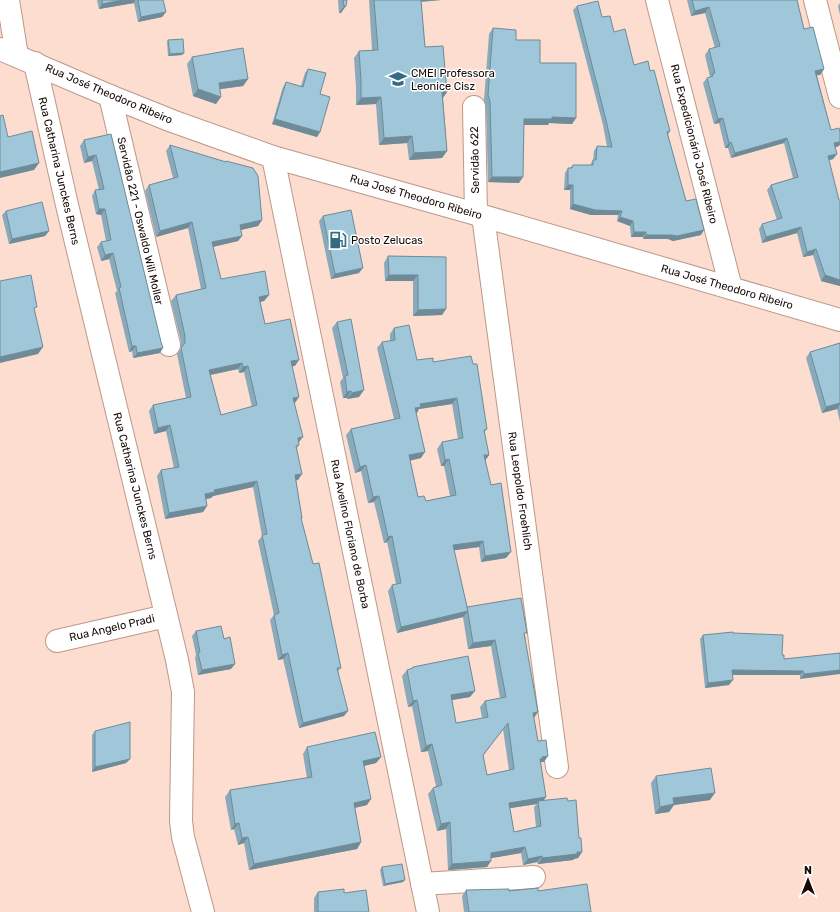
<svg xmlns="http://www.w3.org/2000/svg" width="840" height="912" font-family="Rubik,sans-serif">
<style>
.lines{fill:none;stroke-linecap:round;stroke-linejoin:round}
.minor-casing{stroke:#bc9887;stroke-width:24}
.major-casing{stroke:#bc9887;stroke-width:24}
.minor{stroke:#fff;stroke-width:22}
.major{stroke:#fff;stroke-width:22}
.wall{fill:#89aabb;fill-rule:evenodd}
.shaded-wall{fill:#6f8b98}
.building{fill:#9fc6d9;stroke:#6f8b98;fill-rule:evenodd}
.labels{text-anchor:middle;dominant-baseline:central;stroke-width:3;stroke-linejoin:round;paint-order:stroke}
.poi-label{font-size:11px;fill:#150904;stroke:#fff;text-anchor:start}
.street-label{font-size:11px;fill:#150904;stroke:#fff}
</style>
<rect width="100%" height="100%" fill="#fcddcf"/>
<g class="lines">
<g class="minor-casing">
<g id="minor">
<polyline points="8,0 17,56"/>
<polyline points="657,0 731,288"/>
<polyline points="815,0 840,97"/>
<polyline points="35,63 67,205 177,660 183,692 181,821 183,837 203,912"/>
<polyline points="110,96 169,345"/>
<polyline points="474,107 476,214"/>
<polyline points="273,157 428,912"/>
<polyline points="483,216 557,767"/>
<polyline points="57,641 166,616"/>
<polyline points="422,884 534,877"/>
</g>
</g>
<g class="major-casing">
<polyline id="major" points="0,49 110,96 172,121 273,157 483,216 840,320"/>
</g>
<use href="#minor" class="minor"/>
<use href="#major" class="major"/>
</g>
<g class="wall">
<polygon points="97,0 163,0 166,12 162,17 138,22 134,3 99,9"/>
<polygon points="338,0 347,0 341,13 339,13"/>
<polygon points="369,0 441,0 421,2 425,47 447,92 443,98 447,151 442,158 409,160 407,143 379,145 376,104 356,105 356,87 354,58 359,51 372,50"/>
<polygon points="687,0 797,0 804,29 824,69 820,75 817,75 831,130 840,132 840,144 839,146 835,147 837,154 833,159 829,160 840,286 821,281 813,255 803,257 797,233 762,243 759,229 762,224 777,220 767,190 771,185 793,178 784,143 731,158 728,148 725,148 719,123 714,124 703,83 707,78 710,77 705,55 709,49 715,48 705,13 691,16"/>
<polygon points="840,3 840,15 838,6"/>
<polygon points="577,6 602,17 614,32 634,65 650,71 670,131 668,135 686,201 701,235 673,241 668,239 643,239 643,237 631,237 630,226 617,221 618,215 591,215 570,209 570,190 564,190 565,173 568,168 570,168 573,165 590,165 593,160 594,151 597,146 607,147 603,125 573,10"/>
<polygon points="493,28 516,40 540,63 576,118 572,124 549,123 548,125 524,125 519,183 488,182 486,107 484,100 489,34"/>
<polygon points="168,40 184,53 182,55 168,56 167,42"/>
<polygon points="192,57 248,79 243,86 220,89 216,104 193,96 187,64"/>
<polygon points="308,69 320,94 320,132 317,137 272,124 283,87 286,82 301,86 305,73"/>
<polygon points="111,134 160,353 133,358 132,351 129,352 115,293 117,291 109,259 101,261 97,247 101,242 106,241 101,215 96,214 92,196 95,190 99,190 92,161 84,163 80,146 84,140"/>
<path d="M170 145 262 220 258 226 241 230 242 236 238 241 213 247 221 279 269 295 264 301 260 302 265 324 295 366H292L295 403H294L299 445 297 448 298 480H296L302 518 301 519 341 668 338 671 344 716 299 728 283 659 278 660 270 620 274 615 258 541 262 536 253 487 213 496 211 498 206 499 207 506 203 512 165 519 157 476 161 470 174 468 166 431 154 434 149 411 153 405 186 398 177 354 181 349V342L171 301 176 295 201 289 198 274 188 228 156 237 145 191 149 185 173 178 166 151ZM238 369 239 373 244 372 252 407 221 415 210 375Z"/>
<polygon points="6,211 49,231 45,236 9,244 2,215"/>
<polygon points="323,216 359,273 331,279 319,221"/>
<polygon points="388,256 446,257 446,309 442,315 413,316 413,281 385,281 384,263"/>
<polygon points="337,322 359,397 347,399 347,398 343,398 340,382 343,378 332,328"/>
<path d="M394 328 417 360 433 362 473 364 487 429 484 433 489 455 485 460 506 558 481 562 479 547 454 550 467 607 525 635 534 718 538 741 544 762H541L543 801H568L579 838 582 852 578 858 574 859 573 860 538 864 537 862 523 865 521 853 491 858 487 867 448 870 446 829 437 831 428 794 433 788 436 786 428 751 421 752 412 706 408 707 402 676 407 670 412 669 413 667 470 697 452 700 456 723 482 718 480 707 485 701 500 698 491 646 468 649 463 617 397 633 388 591 392 585 396 584 387 542 384 543 374 502 368 503 361 471 355 473 346 435 351 429 394 419 377 348 382 342 390 341V334ZM452 404 458 439 442 442 437 449 441 466H444L450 496 426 501 418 497 410 460 421 458 416 413 419 409ZM503 729 509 770 487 775 483 756ZM537 804 534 807 536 827 514 832 510 808Z"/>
<polygon points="840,343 840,422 837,409 822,413 806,358 810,352"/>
<polygon points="196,631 224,639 231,669 198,675 195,658 196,655 192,636"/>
<polygon points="733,633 782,655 784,659 840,653 800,679 800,675 732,675 729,685 705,688 700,639 703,635"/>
<polygon points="95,731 130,759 126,763 92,772 92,735"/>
<polygon points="307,747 381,757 376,763 364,766 367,805 355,808 361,842 357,849 249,870 244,843 238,845 234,829 231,830 225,797 230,790 307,778 303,754"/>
<polygon points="656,776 710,800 674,805 669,812 655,814 651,783"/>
<polygon points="382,867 403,882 383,886 380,870"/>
<polygon points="466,890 538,891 591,912 464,912 462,896"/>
<polygon points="318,892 344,893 369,912 314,912 314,898"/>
</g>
<g class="shaded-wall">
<polygon points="123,0 135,0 134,3 99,9 102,4"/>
<polygon points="417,0 441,0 415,2"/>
<polygon points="344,6 346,6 341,13 339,13"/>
<polygon points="709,7 705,13 691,16 695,11"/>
<polygon points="166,12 162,17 138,22 141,17"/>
<polygon points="184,53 182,55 168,56 170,54"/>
<polygon points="824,69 820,75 812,76 815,71"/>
<polygon points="248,79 243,86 214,90 219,83"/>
<polygon points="198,89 221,97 216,104 193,96"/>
<polygon points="442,92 447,92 442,99"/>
<polygon points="381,97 376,104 356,105 361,98"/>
<polygon points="552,117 576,118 572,124 549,123 548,125 520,125 524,119"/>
<polygon points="723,118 719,123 714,124 718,119"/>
<polygon points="275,119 320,132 317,137 272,124"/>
<polygon points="412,136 407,143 379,145 384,138"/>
<polygon points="787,138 784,143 731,158 735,153"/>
<polygon points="731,142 728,148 725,148 729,143"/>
<polygon points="840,142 840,144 839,146 830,149 834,143"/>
<polygon points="447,151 442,158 409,160 414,153"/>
<polygon points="837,154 833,159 824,162 828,156"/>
<polygon points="96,155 92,161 84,163 88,157"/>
<polygon points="39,163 34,170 0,178 0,172"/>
<polygon points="492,177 523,177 519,183 488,182"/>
<polygon points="568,185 573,185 570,190 564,190"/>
<polygon points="573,204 622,211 618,215 591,215 570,209"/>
<polygon points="99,209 105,209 101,215 96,214"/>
<polygon points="620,217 633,221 630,226 617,221"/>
<polygon points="262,220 258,226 236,231 240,225"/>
<polygon points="192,222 188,228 156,237 160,231"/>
<polygon points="801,227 797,233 762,243 766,237"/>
<polygon points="704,230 701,235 673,241 668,239 643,239 646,235"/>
<polygon points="49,231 45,236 9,244 12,239"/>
<polygon points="634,232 646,232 643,237 631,237"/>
<polygon points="242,236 238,241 208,248 212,242"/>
<polygon points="816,249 813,255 803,257 807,252"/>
<polygon points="113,253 109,259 101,261 105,255"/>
<polygon points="363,268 359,273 331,279 335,274"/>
<polygon points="389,275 418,275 413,281 385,281"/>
<polygon points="825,275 840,280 840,286 821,281"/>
<polygon points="269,295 264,301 255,303 259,297"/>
<polygon points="446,309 442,315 413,316 418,310"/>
<polygon points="132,346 136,346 132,351 129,352"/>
<polygon points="43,347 38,354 0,363 0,357"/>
<polygon points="163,348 160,353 133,358 137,353"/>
<polygon points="299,360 295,366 287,367 291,361"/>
<polygon points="242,363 238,369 205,376 209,370"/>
<polygon points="248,366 244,372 239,373 243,367"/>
<polygon points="364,390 359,397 347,399 352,393"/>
<polygon points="351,391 347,398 343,398 347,392"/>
<polygon points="299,397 295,403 289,404 293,398"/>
<polygon points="457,398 452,404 419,409 417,413 411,414 415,408 420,404"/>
<polygon points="840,403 840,404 837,409 822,413 826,407"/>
<polygon points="170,425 166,431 154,434 158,428"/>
<polygon points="303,437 299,442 298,438"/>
<polygon points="425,452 421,458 405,462 409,455"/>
<polygon points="484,455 489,455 485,461"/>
<polygon points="449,459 444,466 441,466 445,460"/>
<polygon points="366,465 361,471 355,473 360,467"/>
<polygon points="302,474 298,480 291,481 295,475"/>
<polygon points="257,481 253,487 213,496 211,498 201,500 205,494 214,490"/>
<polygon points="379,496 374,502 368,503 373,497"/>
<polygon points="207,506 203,512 165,519 169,513"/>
<polygon points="392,536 387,542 384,543 388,537"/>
<polygon points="483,541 479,547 449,551 453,545"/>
<polygon points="511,552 506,558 481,562 485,556"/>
<polygon points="468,611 463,617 397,633 401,627"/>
<polygon points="495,640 491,646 468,649 473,643"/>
<polygon points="288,653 283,659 278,660 282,655"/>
<polygon points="235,664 231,669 198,675 202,670"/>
<polygon points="732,670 803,671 800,675 728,675"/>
<polygon points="840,670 840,674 800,679 804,674"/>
<polygon points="733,680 729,685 705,688 708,683"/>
<polygon points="475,691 470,697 446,701 451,695"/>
<polygon points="417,700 412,706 408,707 413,701"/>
<polygon points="348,711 344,716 299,728 303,723"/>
<polygon points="538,712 534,718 533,713"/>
<polygon points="432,744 428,751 421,752 426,746"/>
<polygon points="548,756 544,762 540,762 538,765 542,757"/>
<polygon points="381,757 376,763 359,767 363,761"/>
<polygon points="130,759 126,763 92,772 95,767"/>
<polygon points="715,793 710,800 674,805 669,812 655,814 660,807 673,798"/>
<polygon points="546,797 542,803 538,801 537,804 504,809 509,803"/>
<polygon points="371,799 367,805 349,809 354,803"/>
<polygon points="450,822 446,829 437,831 441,824"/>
<polygon points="239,823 234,829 231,830 235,824"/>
<polygon points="248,837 244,843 238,845 242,838"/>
<polygon points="361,842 357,849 249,870 254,864"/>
<polygon points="525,847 521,853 486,859 491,853"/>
<polygon points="582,852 578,858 574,859 573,860 538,864 542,858"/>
<polygon points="542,856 537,862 523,865 528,859"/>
<polygon points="491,861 487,867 448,870 452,864"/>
<polygon points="405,880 403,882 383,886 385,884"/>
</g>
<g class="building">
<polygon points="102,0 123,0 102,4"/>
<polygon points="138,0 163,0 166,12 141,17"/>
<polygon points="343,0 347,0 346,6 344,6"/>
<polygon points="374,0 421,0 425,47 443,46 447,92 442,92 447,151 414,153 412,136 384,138 381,97 361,98 361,80 359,51 378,50"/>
<polygon points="692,0 797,0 804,29 813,27 824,69 815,71 831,130 839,128 840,132 840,142 834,143 837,154 828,156 839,200 840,200 840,280 825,275 816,249 807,252 801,227 766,237 762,224 782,218 771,185 798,177 787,138 735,153 731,142 729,143 723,118 718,119 707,78 713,76 712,74 715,73 709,49 720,46 709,7 695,11"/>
<polygon points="598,1 602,17 610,16 614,32 625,29 634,65 648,61 650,71 654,70 670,131 667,132 686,201 696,199 704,230 677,236 671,235 646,235 646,232 634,232 633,221 620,217 622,211 595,210 573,204 573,185 568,185 568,168 572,168 573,165 593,165 593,160 596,160 597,146 612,147 606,120 577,6"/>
<polygon points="493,28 516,30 516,40 540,40 540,63 576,63 576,118 552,117 552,119 524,119 523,177 492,177 490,101 488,95"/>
<polygon points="183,39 184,53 170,54 168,40"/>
<polygon points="243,48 248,79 219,83 221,97 198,89 192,57"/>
<polygon points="308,69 326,73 320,94 330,97 320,132 275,119 286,82 303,87"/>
<polygon points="3,115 8,137 32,131 39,163 0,172 0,116"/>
<polygon points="111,134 161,342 163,348 137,353 136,346 132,346 119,288 121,287 113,253 105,255 101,242 111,240 105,209 99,209 95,190 104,189 96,155 88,157 84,140"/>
<path d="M170 145 226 162V161L253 168 258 176 262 220 240 225 242 236 212 242 221 279 265 271 269 295 259 297 265 324 290 319 299 360 291 361 299 397 293 398 303 437 298 438 299 445 296 446 302 474 295 475 302 518H301L313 564 319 563 341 668H337L348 711 303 723 288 653 282 655 274 615 279 613 262 535 267 534 257 481 214 490 215 492 205 494 207 506 169 513 161 470 179 467 170 425 158 428 153 405 191 397 181 348 185 343V336L176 295 206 288 202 268 192 222 160 231 149 185 178 177ZM242 363 243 367 248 366 257 405 221 415 209 370Z"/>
<polygon points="42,202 49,231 12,239 6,211"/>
<polygon points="351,210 363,268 335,274 323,216"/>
<polygon points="388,256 446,257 446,309 418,310 418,275 389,275"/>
<polygon points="31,275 37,307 34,308 43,347 0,357 0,281"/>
<polygon points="351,319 364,390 352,393 351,391 347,392 345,376 348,375 337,322"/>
<path d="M409 325 417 360 433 358V362L471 356 473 364H477L487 429 484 430 489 455H484L491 485 501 483 511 552 485 556 483 541 453 545 468 611 401 627 392 585 401 583 392 536 388 537 379 496 373 497 366 465 360 467 351 429 400 418 382 342 395 340 394 328ZM457 398 463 438 442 442 445 460 449 459 456 495 426 501 424 496 418 497 409 455 425 452 415 408 421 407 420 404Z"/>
<polygon points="840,343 840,403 826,407 810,352"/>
<path d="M521 598 527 633H524L538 712 533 713 538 741 546 740 548 756 542 757V759H540L546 797 509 803 514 832 541 826 538 801 567 798 568 801 576 800 579 838H581L582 852H577V854L542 858V856L528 859 525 847 491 853V861L452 864 450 822 441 824 433 788 442 785 432 744 426 746 417 700 413 701 407 670 413 668V667L468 656 475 691 451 695 456 723 488 717 485 701 506 697 495 640 473 643 467 607ZM508 723 514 769 487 775 483 755Z"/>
<polygon points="221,626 224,639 230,637 235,664 202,670 198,653 200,652 196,631"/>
<polygon points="733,632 733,633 783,635 782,655 784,655 784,659 840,653 840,670 804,674 803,671 732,670 733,680 708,683 703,635"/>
<polygon points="130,722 130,759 95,767 95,731"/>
<polygon points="375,732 381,757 363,761 371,799 354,803 361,842 254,864 248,837 242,838 239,823 235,824 230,790 312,777 307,747"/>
<polygon points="711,768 715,793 673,798 674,804 660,807 656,776"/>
<polygon points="402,864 405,880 385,884 382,867"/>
<polygon points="587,884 591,912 469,912 466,890 509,889 509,891 538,888 538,891"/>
<polygon points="344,889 344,893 366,890 369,912 318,912 318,892"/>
</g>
<defs>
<g id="school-bare" transform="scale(1.38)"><path d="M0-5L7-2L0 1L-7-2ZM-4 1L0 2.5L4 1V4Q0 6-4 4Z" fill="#336b85" stroke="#fff" stroke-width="2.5" paint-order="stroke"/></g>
<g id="fuel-bare" transform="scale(1.38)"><path d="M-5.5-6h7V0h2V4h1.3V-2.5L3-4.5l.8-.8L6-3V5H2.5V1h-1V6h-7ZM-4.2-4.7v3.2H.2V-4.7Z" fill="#336b85" stroke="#fff" stroke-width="2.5" paint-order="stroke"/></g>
</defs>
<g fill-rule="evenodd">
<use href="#school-bare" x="398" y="79"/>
<use href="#fuel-bare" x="338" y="240"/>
</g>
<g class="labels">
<g class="poi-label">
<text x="411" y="73">CMEI Professora<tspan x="411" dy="13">Leonice Cisz</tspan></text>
<text x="351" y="240">Posto Zelucas</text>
</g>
<g class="street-label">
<text transform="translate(109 94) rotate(23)">Rua José Theodoro Ribeiro</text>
<text transform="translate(694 144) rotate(76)">Rua Expedicionário José Ribeiro</text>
<text transform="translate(475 160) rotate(-91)">Servidão 622</text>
<text transform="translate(59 171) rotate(77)">Rua Catharina Junckes Berns</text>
<text transform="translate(416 197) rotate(16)">Rua José Theodoro Ribeiro</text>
<text transform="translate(140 221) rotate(77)">Servidão 221 - Oswaldo Wili Moller</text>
<text transform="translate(727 287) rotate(16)">Rua José Theodoro Ribeiro</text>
<text transform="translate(135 486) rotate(76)">Rua Catharina Junckes Berns</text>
<text transform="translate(520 491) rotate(82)">Rua Leopoldo Froehlich</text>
<text transform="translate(350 534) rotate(78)">Rua Avelino Floriano de Borba</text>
<text transform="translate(112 628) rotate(-13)">Rua Angelo Pradi</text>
</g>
</g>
<g transform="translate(808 880)" stroke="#ffffff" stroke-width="3" paint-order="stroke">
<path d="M0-3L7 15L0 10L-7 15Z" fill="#150904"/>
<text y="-6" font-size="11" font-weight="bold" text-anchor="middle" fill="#150904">N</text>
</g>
</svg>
